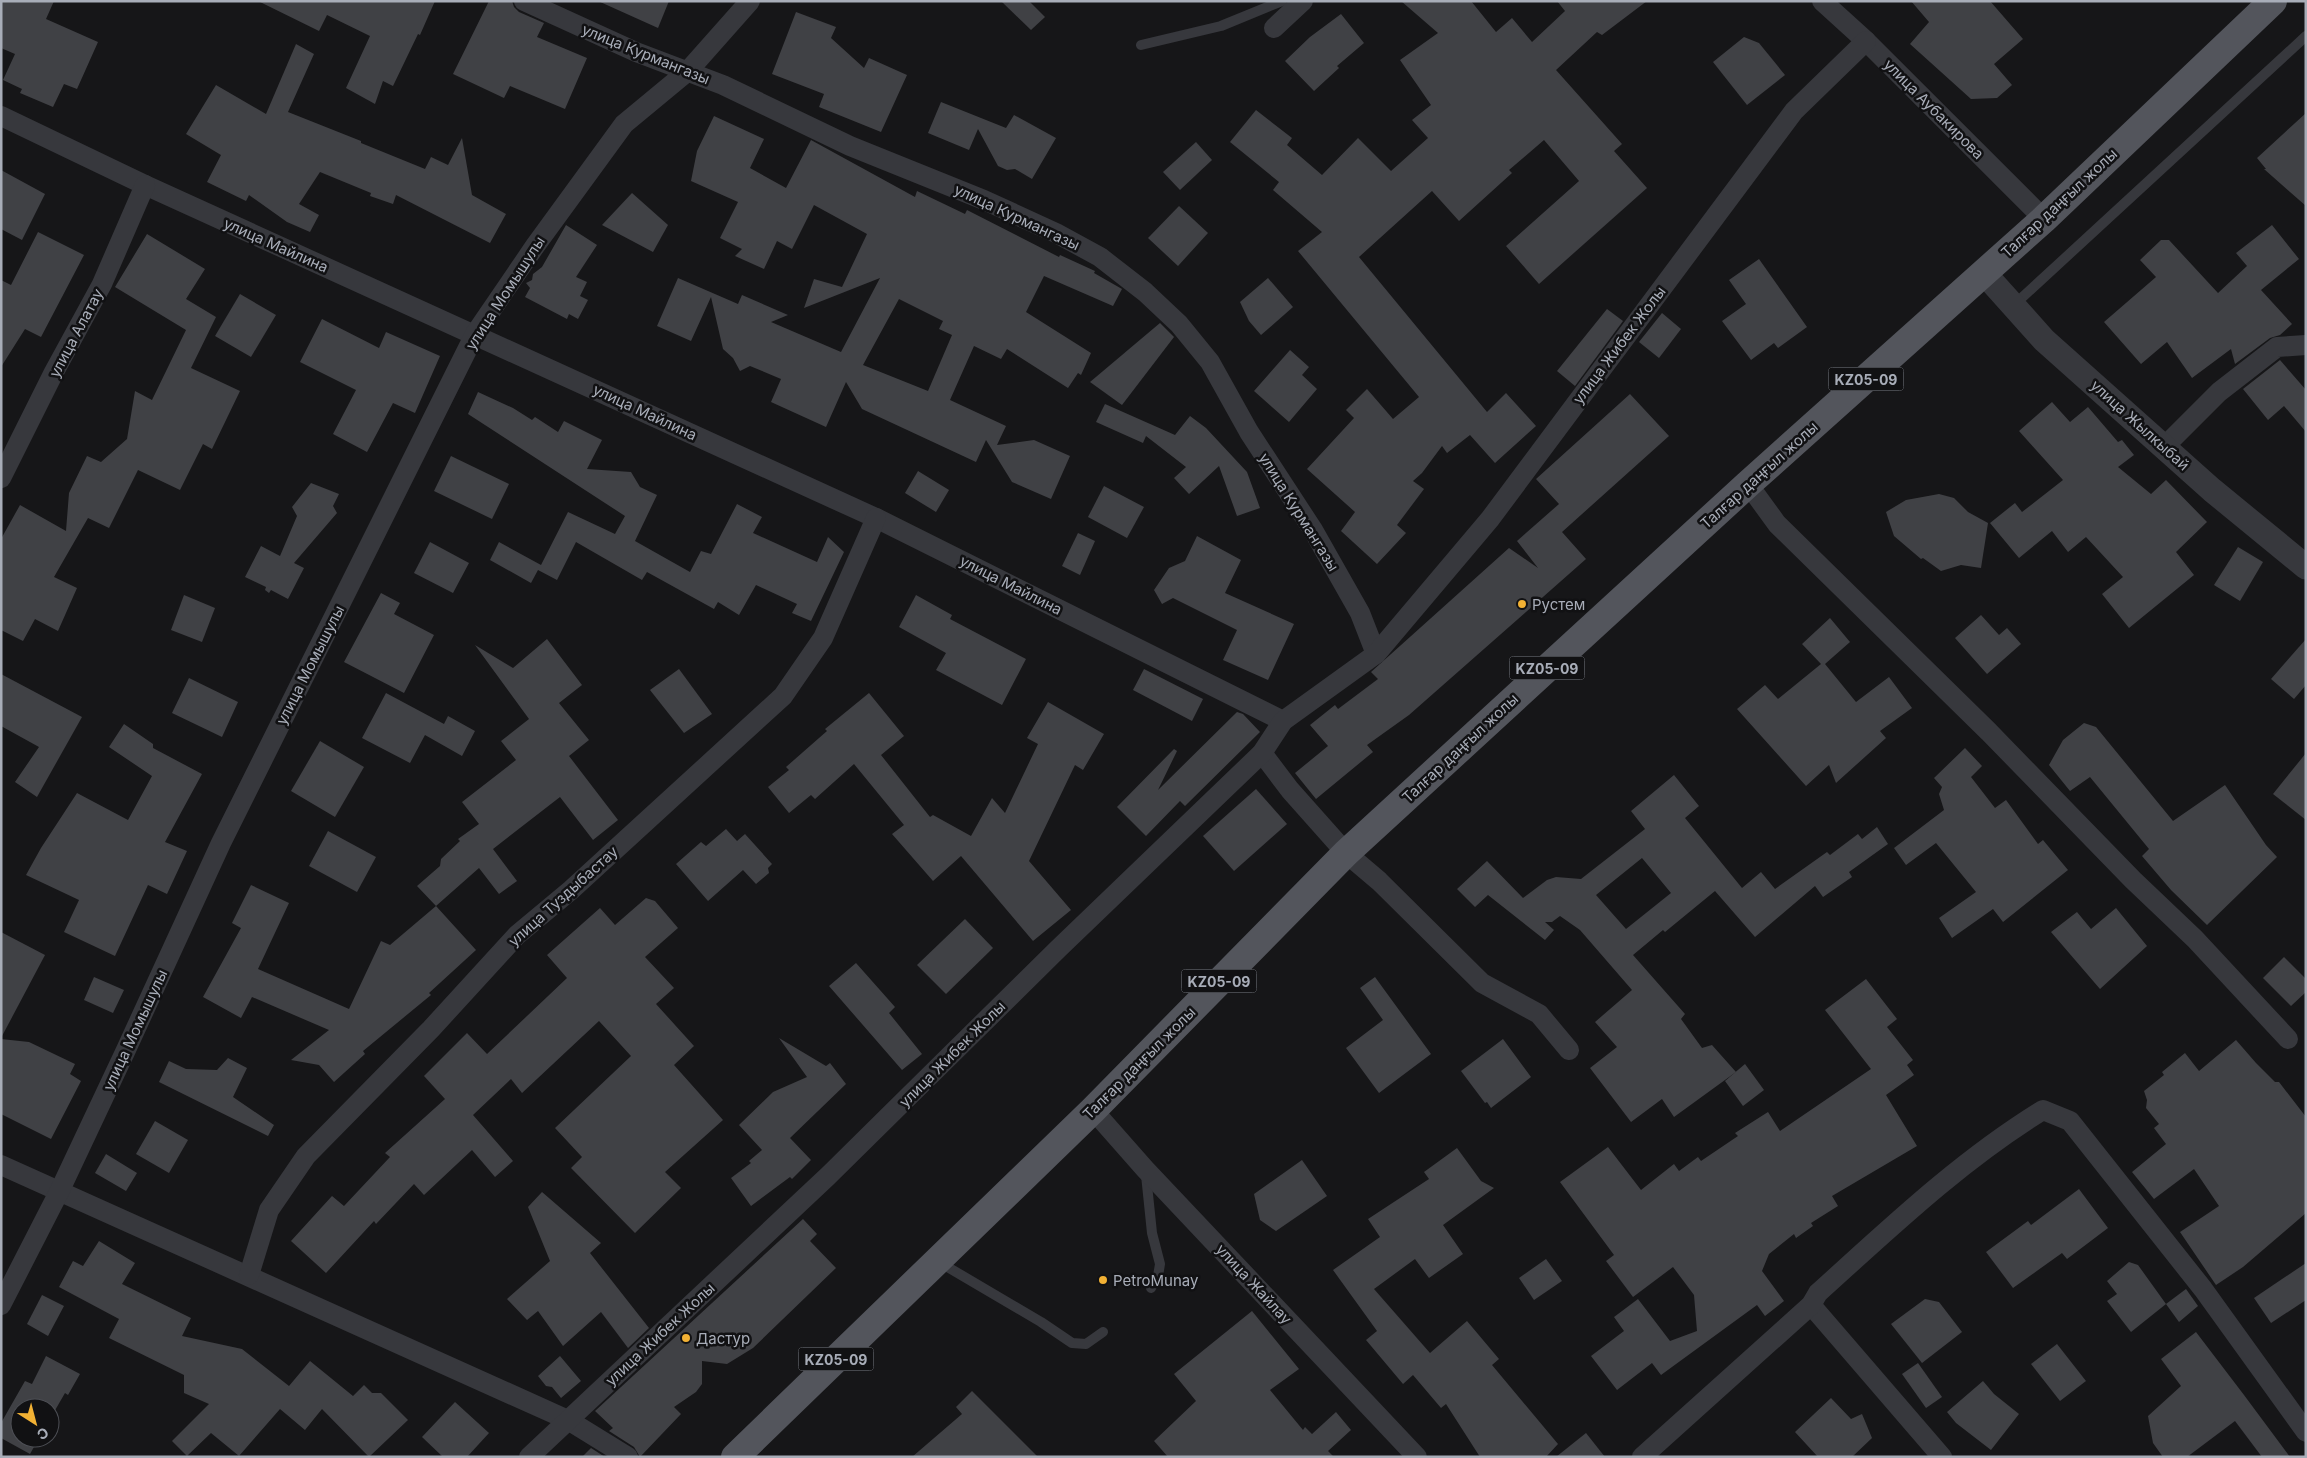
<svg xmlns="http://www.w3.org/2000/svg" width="2307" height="1458" font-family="Inter,sans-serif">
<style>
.building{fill:#404145;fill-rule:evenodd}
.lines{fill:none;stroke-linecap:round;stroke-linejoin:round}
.service{stroke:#37383d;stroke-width:10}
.minor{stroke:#37383d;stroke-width:20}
.tertiary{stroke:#37383d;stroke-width:25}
.primary{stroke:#53555c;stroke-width:28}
.poi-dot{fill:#f2b134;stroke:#111113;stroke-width:2}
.labels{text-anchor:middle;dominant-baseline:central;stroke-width:5;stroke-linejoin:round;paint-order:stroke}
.shield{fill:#111113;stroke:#7b7e86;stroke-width:1}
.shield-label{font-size:14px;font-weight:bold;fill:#a8adb8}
.street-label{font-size:15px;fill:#a8adb8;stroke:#111113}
.poi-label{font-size:15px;fill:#a8adb8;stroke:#111113;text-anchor:start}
</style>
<rect width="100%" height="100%" fill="#161618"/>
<g class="building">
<polygon points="1,1 54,1 46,19 98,42 77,89 64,84 53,107 20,93 22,89 3,80 15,54 1,48"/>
<polygon points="258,1 435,1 420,35 418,34 393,86 383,81 375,104 346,88 370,36 327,15 319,31"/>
<polygon points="489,1 512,1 514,7 519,12 544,23 537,37 587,58 565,109 510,86 504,98 453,74"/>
<polygon points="598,1 669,1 658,28"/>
<polygon points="1001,1 1029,1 1045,17 1031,30"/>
<polygon points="1401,1 1471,1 1496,32 1512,18 1532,42 1565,11 1557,1 1647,1 1602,35 1597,32 1556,70 1622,144 1614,151 1647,188 1539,284 1506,246 1579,181 1544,140 1509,170 1512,173 1459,221 1432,191 1359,257 1487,412 1506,393 1536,426 1495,463 1470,435 1447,453 1442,446 1422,473 1413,481 1424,489 1397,525 1406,533 1377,564 1341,531 1355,512 1307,469 1354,418 1346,410 1367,389 1393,419 1419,397 1298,251 1322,232 1273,190 1279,182 1230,142 1256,110 1292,138 1287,145 1322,175 1358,138 1391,171 1428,138 1412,120 1431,105 1400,60 1438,33"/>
<polygon points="1911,1 1990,1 2023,39 1994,64 2012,85 1997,98 1971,99 1910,44 1929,22"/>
<polygon points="796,12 836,27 831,38 864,68 869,58 907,75 881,132 819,107 824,94 772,74"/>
<polygon points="1341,14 1364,43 1337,66 1339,68 1314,91 1285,61 1310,37"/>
<polygon points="1744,37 1759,43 1785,75 1747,105 1713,62"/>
<polygon points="296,44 314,54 288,112 361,141 361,143 425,169 431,157 448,165 462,138 472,195 506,214 490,243 396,195 393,204 370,196 371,193 320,172 299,204 319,215 310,232 287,222 249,195 246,201 207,182 221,155 186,134 216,85 266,114"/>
<polygon points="941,102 1006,128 1014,115 1056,138 1032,179 1015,169 1007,170 998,166 978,129 969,150 928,133"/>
<polygon points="2306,113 2306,206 2264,169 2266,169 2257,158"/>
<path d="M714 116 764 139 750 168 786 188 811 140 915 197 917 191 965 214 967 210 1059 257 1060 255 1095 271 1094 273 1122 289 1113 306 1044 276 1026 312 1091 353 1081 375 1078 373 1068 388 1007 349 1001 359 974 346 950 400 1006 426 997 445 1034 440 1070 456 1051 499 1012 482 986 440 976 462 862 409 846 382 826 427 771 402 781 379 750 366 740 371 733 358 723 349 711 297 691 341 657 326 678 278 738 304 742 295 788 315 771 322 841 352 880 278 804 308 814 279 842 287 867 234 814 205 792 249 777 241 764 269 735 256 742 249 720 238 738 202 691 181 697 151ZM899 299 943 321 939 329 952 335 928 391 863 365Z"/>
<polygon points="1196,142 1212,160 1180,190 1163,172"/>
<polygon points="1,170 45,194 22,240 1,229"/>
<polygon points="632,193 668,225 653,252 602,225"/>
<polygon points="1179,206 1208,233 1178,266 1148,238"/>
<polygon points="566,225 597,245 576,277 587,282 580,296 588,300 578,319 569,314 567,319 525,297 530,288 526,283 532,280 533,274 542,267"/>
<polygon points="2272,225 2299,259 2261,290 2292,324 2280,335 2270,338 2235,364 2231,349 2192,378 2167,342 2141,364 2104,322 2156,277 2140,260 2161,240 2169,240 2218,293 2247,266 2236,253"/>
<polygon points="38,232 84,255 41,337 25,329 1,367 1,280 11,285"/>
<polygon points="147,234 205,269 186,299 216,317 191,368 240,391 212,449 203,444 180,490 138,470 109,528 88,518 54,577 77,588 58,631 35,619 23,641 1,630 1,539 20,505 66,531 69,493 87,456 101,462 127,439 135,391 152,400 186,330 115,287"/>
<polygon points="1759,259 1807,327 1778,348 1774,343 1751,360 1722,321 1746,304 1729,280"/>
<polygon points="1268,278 1293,307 1261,335 1249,321 1240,302"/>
<polygon points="240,294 276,315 251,357 215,336"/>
<polygon points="1607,309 1623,321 1575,386 1557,371"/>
<polygon points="1662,313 1681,329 1659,358 1639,342"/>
<polygon points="322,319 379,348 386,332 440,356 415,413 393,403 367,452 333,434 356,390 300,362"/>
<polygon points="1160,323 1174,337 1122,405 1090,382"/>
<polygon points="1290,350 1309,367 1302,375 1317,389 1289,422 1254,391"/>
<polygon points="2280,360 2306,390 2306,432 2284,406 2268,420 2243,389"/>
<polygon points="478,392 513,408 532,420 535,417 558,432 564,421 602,440 587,469 631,472 640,487 657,495 635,541 690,572 701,551 711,554 737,504 762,517 753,533 817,562 828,537 844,552 811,621 792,613 797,604 756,585 739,615 718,602 714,609 647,572 642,580 576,542 557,580 538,570 531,583 490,560 499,542 541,565 568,512 615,534 625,516 468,414"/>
<polygon points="1630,394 1669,436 1562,532 1586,559 1409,715 1367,745 1373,752 1316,799 1295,773 1328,746 1310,725 1335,705 1338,709 1378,679 1371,672 1509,548 1538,568 1517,541 1559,504 1536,479"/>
<polygon points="2052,402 2070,422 2088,407 2118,442 2122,440 2134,455 2118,467 2151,494 2166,480 2207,522 2176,552 2194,575 2129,628 2102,594 2123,577 2086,537 2068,552 2052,531 2019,558 1990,523 2015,503 2022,512 2063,480 2019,431"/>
<polygon points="1105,404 1175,435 1190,416 1206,428 1247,472 1260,508 1237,516 1219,466 1189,494 1174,478 1186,467 1146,436 1143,443 1096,422"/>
<polygon points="451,456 509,484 492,519 434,491"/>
<polygon points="918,471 949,490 936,512 905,493"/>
<polygon points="311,483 339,494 333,506 337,513 294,563 304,568 288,599 271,590 269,593 265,590 266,587 245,577 261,546 280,556 297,516 292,507"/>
<polygon points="1104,486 1144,507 1127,538 1088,517"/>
<polygon points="1939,494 1954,498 1968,512 1988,523 1981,568 1961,565 1941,571 1923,558 1921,559 1894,536 1886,512 1906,500"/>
<polygon points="1078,533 1095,541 1080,575 1062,566"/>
<polygon points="1197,536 1241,560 1225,593 1294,624 1268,680 1223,660 1237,630 1173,598 1162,604 1154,590 1169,568 1185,561"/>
<polygon points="430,542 469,563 453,593 414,573"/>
<polygon points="2238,547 2263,562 2240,601 2214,585"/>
<polygon points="381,593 400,603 394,614 434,635 404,693 344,662"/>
<polygon points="184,595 215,608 202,642 171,630"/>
<polygon points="916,595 952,615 950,619 1026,659 1002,705 936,670 946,653 899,627"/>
<polygon points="1981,615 1999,635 2007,628 2021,644 1987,674 1955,638"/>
<polygon points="1830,618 1850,642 1825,664 1856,702 1889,677 1912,708 1880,731 1886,738 1836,783 1829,765 1806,786 1737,709 1765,685 1778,699 1821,664 1802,644"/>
<polygon points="547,639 582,685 559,703 589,740 569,756 618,820 593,840 560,797 493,849 517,881 499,894 479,868 436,906 417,886 440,866 441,859 460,841 458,839 479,824 462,802 516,760 501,741 529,719 475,645 513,668"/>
<polygon points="2306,639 2306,685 2294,699 2271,679"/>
<polygon points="679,669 712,714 684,733 650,690"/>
<polygon points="1144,669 1203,699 1192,721 1133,690"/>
<polygon points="1,674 82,717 37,797 15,782 39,747 1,726"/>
<polygon points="189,678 238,702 222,737 172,713"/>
<polygon points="386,693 444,724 448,716 475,731 462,756 425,735 410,763 362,738"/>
<polygon points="869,693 904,736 881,755 930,817 933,815 971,836 992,798 1005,813 1038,744 1027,738 1048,702 1104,734 1083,770 1075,765 1029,861 1071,910 1033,941 961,856 933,881 892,834 904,825 854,764 815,799 811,795 789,813 768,787 789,770 786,767 827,731 825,729"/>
<polygon points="1237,712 1243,714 1260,732 1185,806 1180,801 1146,836 1117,807 1174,749 1177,751 1158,790"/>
<polygon points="2084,723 2096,727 2173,821 2225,785 2266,845 2277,857 2207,925 2171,890 2142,856 2149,849 2090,777 2070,791 2049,765 2063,740"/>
<polygon points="124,724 153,744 153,748 202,774 165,842 187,851 167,894 148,885 115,956 64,932 79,900 26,875 41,848 77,793 128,820 152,776 109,747"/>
<polygon points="320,741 364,767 335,817 291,791"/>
<polygon points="1965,748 1982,766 1971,777 1995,808 2006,800 2038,844 2043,840 2068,870 2003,922 1993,909 1952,938 1939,918 1976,892 1936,843 1906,865 1894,848 1944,810 1939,794 1942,787 1934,778"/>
<polygon points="2306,753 2306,820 2273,794"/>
<path d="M1674 775 1699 806 1685 818 1742 888 1761 872 1775 889 1827 852 1830 855 1858 834 1862 839 1877 827 1888 844 1849 872 1852 877 1823 897 1815 886 1755 937 1715 891 1665 932 1663 930 1633 955 1685 1014 1681 1019 1702 1048 1712 1045 1736 1072 1674 1117 1662 1099 1631 1122 1590 1068 1617 1047 1595 1022 1632 990 1580 930 1560 916 1552 922H1545L1554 930 1545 940 1488 895 1475 907 1457 889 1487 861 1523 898 1547 880 1556 877 1581 879 1645 829 1631 811ZM1642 858 1671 893 1626 929 1596 895Z"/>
<polygon points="1256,789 1287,824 1234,871 1203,836"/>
<polygon points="726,829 737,841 745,834 772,864 768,868 769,873 756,884 743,870 708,901 676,864 701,842 706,846"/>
<polygon points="328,831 376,857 357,892 309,866"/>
<polygon points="251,885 289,903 258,969 349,1009 381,941 390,945 436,906 476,950 429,993 431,995 363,1051 365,1054 334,1082 319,1065 291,1060 329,1030 252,997 241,1018 203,997 241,928 232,923"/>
<polygon points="646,898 655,901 678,928 645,957 674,988 656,1004 694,1046 674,1065 723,1120 665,1172 681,1188 635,1233 571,1168 582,1157 555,1128 631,1056 599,1021 522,1093 511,1079 473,1115 513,1161 495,1177 472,1150 424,1195 414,1184 376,1224 374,1221 326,1273 291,1241 332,1196 344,1206 390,1157 385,1153 445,1099 424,1076 467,1033 487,1054 567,978 547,955 600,908 615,925"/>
<polygon points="2116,908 2147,946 2100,989 2051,932 2077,912 2091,929"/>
<polygon points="965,919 993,948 946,994 917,965"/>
<polygon points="1,932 45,955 1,1038"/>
<polygon points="2284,957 2306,979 2306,992 2291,1006 2263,978"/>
<polygon points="856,963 895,1007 889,1013 922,1054 902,1070 829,986"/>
<polygon points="94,977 124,990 113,1013 84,1000"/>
<polygon points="1375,977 1431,1054 1379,1093 1346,1048 1383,1020 1360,988"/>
<polygon points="1866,979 1897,1019 1887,1027 1913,1060 1907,1065 1914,1075 1886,1095 1917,1146 1832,1196 1838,1206 1811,1223 1813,1226 1796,1238 1794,1234 1769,1254 1762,1271 1784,1301 1765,1316 1757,1305 1661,1375 1652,1363 1617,1390 1591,1356 1624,1331 1614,1317 1638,1299 1670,1341 1697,1331 1694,1295 1673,1267 1633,1297 1606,1261 1614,1255 1560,1182 1608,1147 1641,1190 1674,1164 1679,1171 1698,1157 1701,1161 1738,1136 1735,1133 1768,1112 1780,1131 1871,1069 1825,1010"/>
<polygon points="779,1038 826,1066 830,1063 846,1084 790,1138 811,1160 792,1179 790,1177 751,1206 731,1178 751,1163 749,1161 762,1150 739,1125 773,1092 807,1077"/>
<polygon points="1,1039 29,1042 75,1064 70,1074 81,1081 51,1139 1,1114"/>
<polygon points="1503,1039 1531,1077 1491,1108 1487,1102 1485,1103 1461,1071"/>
<polygon points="2236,1040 2256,1063 2275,1082 2279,1082 2306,1117 2306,1213 2243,1267 2216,1285 2180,1232 2219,1206 2194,1169 2154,1199 2132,1172 2166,1144 2154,1128 2159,1124 2146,1108 2147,1100 2144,1091 2164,1075 2162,1072 2185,1053 2199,1071"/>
<polygon points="228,1058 247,1068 233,1097 274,1125 268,1136 159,1082 169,1061 186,1069 217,1070"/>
<polygon points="1745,1064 1764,1090 1743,1106 1725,1081"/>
<polygon points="155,1121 188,1140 169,1173 136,1154"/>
<polygon points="1457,1148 1481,1181 1494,1188 1443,1225 1463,1254 1429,1278 1415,1259 1374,1289 1430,1353 1467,1321 1499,1359 1492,1365 1558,1444 1546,1457 1480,1457 1446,1404 1441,1408 1413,1375 1403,1384 1366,1340 1377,1331 1333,1270 1380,1237 1368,1219 1429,1179 1424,1172"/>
<polygon points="106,1154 137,1173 126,1191 95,1173"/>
<polygon points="1302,1160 1327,1196 1276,1231 1260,1220 1254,1194"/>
<polygon points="2079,1189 2108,1228 2067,1259 2062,1253 2013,1288 1986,1252 2028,1221 2031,1225"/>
<polygon points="542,1192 601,1243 590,1253 649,1328 628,1348 601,1312 563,1346 538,1311 527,1320 507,1299 550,1261 528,1207"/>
<polygon points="803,1219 817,1234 810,1241 836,1268 753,1348 727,1364 702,1361 702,1384 696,1392 674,1407 681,1414 640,1457 634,1447 609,1431 613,1428 595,1411"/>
<polygon points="99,1241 135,1263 122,1284 191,1318 182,1336 242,1349 289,1386 310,1361 353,1396 364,1385 372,1393 381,1393 408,1420 369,1457 322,1409 305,1430 280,1409 239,1456 211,1433 187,1456 172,1441 209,1404 184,1393 184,1375 109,1338 119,1319 59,1287 73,1261 83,1266"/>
<polygon points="1546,1259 1562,1281 1534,1300 1519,1278"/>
<polygon points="2129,1262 2138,1265 2166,1304 2131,1332 2107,1301 2117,1294 2107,1281"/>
<polygon points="2306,1263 2306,1300 2271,1323 2254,1298"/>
<polygon points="2186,1289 2198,1306 2179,1322 2166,1304"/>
<polygon points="42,1295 64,1306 48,1336 27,1324"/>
<polygon points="1925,1299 1939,1302 1962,1332 1922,1363 1891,1324"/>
<polygon points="1252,1311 1299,1369 1270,1390 1303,1430 1305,1427 1312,1434 1336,1412 1351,1430 1328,1451 1334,1457 1168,1457 1154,1441 1196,1401 1174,1374"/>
<polygon points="2196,1332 2244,1395 2290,1457 2262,1457 2235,1421 2187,1457 2163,1457 2153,1443 2148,1416 2181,1386 2161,1359"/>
<polygon points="2057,1344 2086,1381 2060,1401 2031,1364"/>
<polygon points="46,1356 80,1374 68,1395 65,1393 50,1419 50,1408 20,1408 20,1438 39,1438 30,1454 1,1438 1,1423 25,1381 32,1384"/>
<polygon points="560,1356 581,1381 561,1398 552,1387 546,1386 538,1376"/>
<polygon points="1918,1363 1942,1397 1926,1408 1902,1374"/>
<polygon points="1983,1381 1994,1394 2019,1414 1991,1450 1956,1423 1947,1412"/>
<polygon points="972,1391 1038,1457 912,1457 962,1414 956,1407"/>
<polygon points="1831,1398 1851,1419 1862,1414 1872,1438 1852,1457 1818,1457 1795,1432"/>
<polygon points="455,1402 489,1433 467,1457 443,1457 422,1437"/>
<polygon points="1586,1433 1605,1457 1556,1457"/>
<polygon points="591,1448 605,1457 582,1457"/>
</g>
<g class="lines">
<g class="service">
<polyline points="1141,45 1221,26 1282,1"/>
<polyline points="2014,305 2306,36"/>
<polyline points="1146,1175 1152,1233 1160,1264 1158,1276 1151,1288"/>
<polyline points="939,1262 1041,1322 1072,1343 1086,1344 1103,1332"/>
</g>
<g class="minor">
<polyline points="524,1 636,52 723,85 850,146 984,200 1056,233 1100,257 1145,292 1179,324 1210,362 1249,432 1313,530 1360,613 1376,654"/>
<polyline points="1822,1 1866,41 2044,219"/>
<polyline points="1274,28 1303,1"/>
<polyline points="1,116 145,185 876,518 1283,721"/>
<polyline points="2164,447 2219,392 2277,347 2306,345"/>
<polyline points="1,478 54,372 102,284 145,185"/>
<polyline points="1748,484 1777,524 1989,732 2133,880 2195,939 2288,1039"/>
<polyline points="1262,753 1290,790 1346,853 1379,881 1482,983 1539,1014 1569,1050"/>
<polyline points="1093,1110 1145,1169 1417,1457"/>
<polyline points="1,1165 568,1420 628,1457"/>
<polyline points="249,1275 269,1210 306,1156 431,1029 517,935 571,890 783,696 823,638 876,518"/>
<polyline points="1,1305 60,1190 125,1052 221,843 475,334 535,246 624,124 688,71 750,1"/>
<polyline points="1811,1305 1942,1457"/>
<polyline points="529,1457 828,1176 1058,949 1262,753 1283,721 1376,654 1490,519 1794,111 1866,41"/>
<path d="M1642 1457 1811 1305 1818 1293C1890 1228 1960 1161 2043 1110L2070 1121 2203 1289 2306 1432"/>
</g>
<polyline class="tertiary" points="1984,273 2044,340 2212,490 2306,567"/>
<polyline class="primary" points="735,1457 1093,1110 1346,853 1748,484 2044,219 2273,1"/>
</g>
<g class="poi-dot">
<circle cx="1522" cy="604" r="5"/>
<circle cx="1103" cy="1280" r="5"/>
<circle cx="686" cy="1338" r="5"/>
</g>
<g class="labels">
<g class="shield">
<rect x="1828.5" y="367.5" width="75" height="23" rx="4"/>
<rect x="1509.5" y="656.5" width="75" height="23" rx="4"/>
<rect x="1181.5" y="969.5" width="75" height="23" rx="4"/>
<rect x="798.5" y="1347.5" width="75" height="23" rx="4"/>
</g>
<g class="shield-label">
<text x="1866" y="379">KZ05-09</text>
<text x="1547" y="668">KZ05-09</text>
<text x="1219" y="981">KZ05-09</text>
<text x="836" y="1359">KZ05-09</text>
</g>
<g class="street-label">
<text transform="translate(646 54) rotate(22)">улица Курмангазы</text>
<text transform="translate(1934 109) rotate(45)">улица Аубакирова</text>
<text transform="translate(2059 203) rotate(-43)">Талғар даңғыл жолы</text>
<text transform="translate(1017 217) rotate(25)">улица Курмангазы</text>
<text transform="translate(276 245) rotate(24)">улица Майлина</text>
<text transform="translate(505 293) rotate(-57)">улица Момышулы</text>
<text transform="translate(76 333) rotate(-62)">улица Алатау</text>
<text transform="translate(1619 345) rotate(-53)">улица Жибек Жолы</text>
<text transform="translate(645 412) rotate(25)">улица Майлина</text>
<text transform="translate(2140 425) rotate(42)">улица Жылкыбай</text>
<text transform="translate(1759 475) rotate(-42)">Талғар даңғыл жолы</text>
<text transform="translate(1299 512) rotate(58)">улица Курмангазы</text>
<text transform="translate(1011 585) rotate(27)">улица Майлина</text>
<text transform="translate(310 665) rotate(-63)">улица Момышулы</text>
<text transform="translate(1460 748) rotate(-43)">Талғар даңғыл жолы</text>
<text transform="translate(563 896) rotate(-42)">улица Туздыбастау</text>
<text transform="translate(135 1030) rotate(-65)">улица Момышулы</text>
<text transform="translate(952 1054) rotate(-45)">улица Жибек Жолы</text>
<text transform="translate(1139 1063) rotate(-45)">Талғар даңғыл жолы</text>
<text transform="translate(1254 1284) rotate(47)">улица Жайлау</text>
<text transform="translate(660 1334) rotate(-43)">улица Жибек Жолы</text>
</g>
<g class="poi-label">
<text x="1532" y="604">Рустем</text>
<text x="1113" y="1280">PetroMunay</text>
<text x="696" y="1338">Дастур</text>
</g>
</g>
<rect width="2307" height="1458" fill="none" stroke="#a8adb8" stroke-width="5"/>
<g transform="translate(35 1423) rotate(144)"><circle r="24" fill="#111113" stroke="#4d4f55"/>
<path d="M0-4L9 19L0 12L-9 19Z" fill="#f2b134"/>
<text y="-8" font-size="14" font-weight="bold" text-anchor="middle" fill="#a8adb8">С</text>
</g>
</svg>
